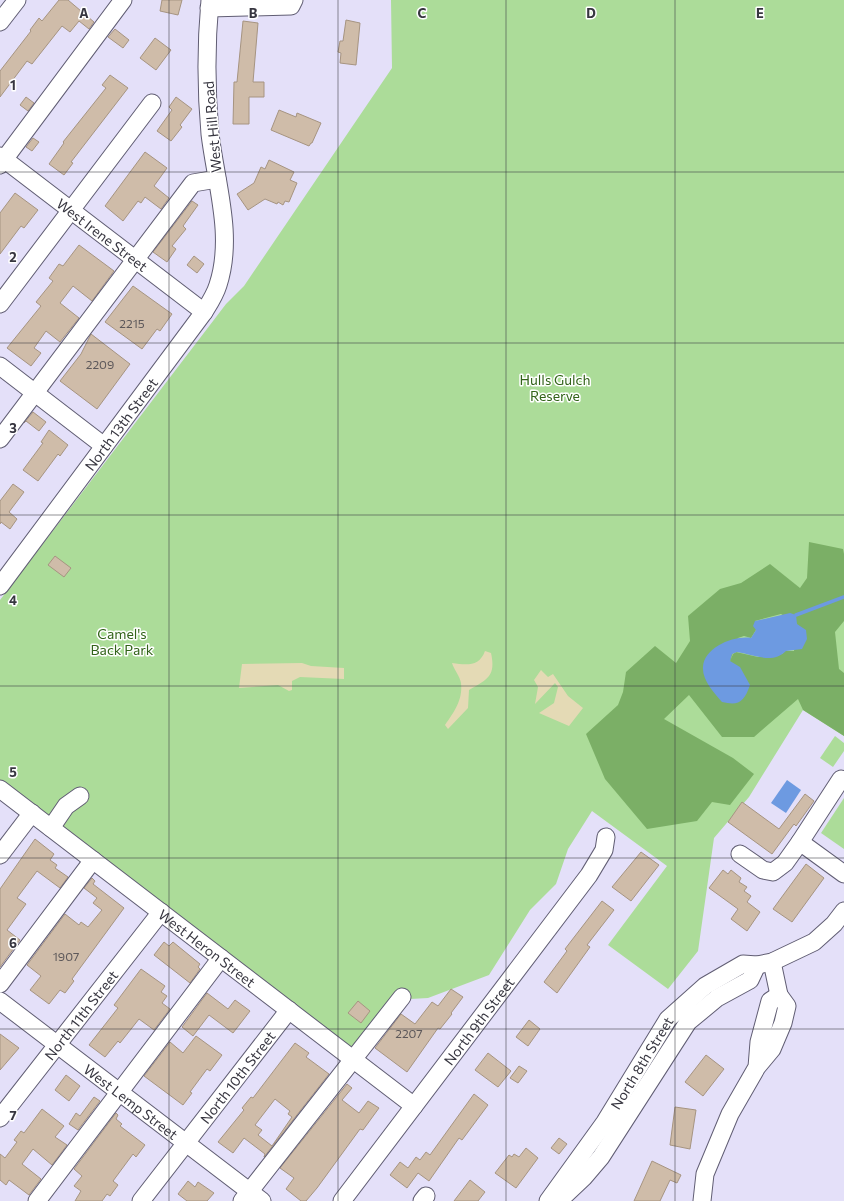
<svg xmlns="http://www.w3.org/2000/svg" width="844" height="1201" font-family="Commissioner,sans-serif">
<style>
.green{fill:#acdc99}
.forest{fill:#7baf66;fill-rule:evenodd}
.sand{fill:#e4dab5}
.water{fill:#6d9ae1}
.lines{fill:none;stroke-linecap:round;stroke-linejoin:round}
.stream{stroke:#6d9ae1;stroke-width:3.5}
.building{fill:#cfbca9;stroke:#a69481;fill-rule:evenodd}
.minor-casing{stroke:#605d73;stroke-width:19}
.minor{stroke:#fff;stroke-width:17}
.grid{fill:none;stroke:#373640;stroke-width:1;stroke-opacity:0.55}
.labels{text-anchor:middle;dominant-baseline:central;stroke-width:3;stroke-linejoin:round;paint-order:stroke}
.number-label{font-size:12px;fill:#5d585a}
.street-label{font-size:14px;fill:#373640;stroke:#fff}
.park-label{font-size:14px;fill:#326319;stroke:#fff}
.grid-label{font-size:13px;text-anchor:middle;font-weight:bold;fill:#373640;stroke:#fff;stroke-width:3;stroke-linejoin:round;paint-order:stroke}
</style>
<rect width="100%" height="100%" fill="#e4e0f9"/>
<g class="green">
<polygon points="391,0 844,0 844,736 803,710 749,797 714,838 698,951 668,989 608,945 667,866 592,811 568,849 556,884 530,910 489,975 428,998 392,1000 353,1050 0,780 0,600 226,304 244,286 392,68"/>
<polygon points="835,736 844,743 844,751 833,767 820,758"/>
<polygon points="844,798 844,849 821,833"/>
</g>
<path class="forest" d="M809 542 843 549 844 554V621L835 632 839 669 844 673V736L803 710 798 699 754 737H722L689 695 664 719 733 758 754 774 730 805 712 802 697 821 647 829 605 779 586 734 618 705 623 692 626 672 655 646 676 663 690 641 688 616 720 589 741 583 770 564 800 588 807 578ZM781 614 797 624 794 651H785L782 654 758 657 736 652 733 654 730 661 738 638 744 636 751 638 756 630 755 621Z"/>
<g class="sand">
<path d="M485 651 491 653C496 676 488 679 469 690L468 708 448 729 445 725C454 712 463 700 461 683 460 676 454 670 452 663 467 665 479 667 485 651Z"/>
<polygon points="302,663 311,666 344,668 344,679 300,677 292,681 292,690 289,691 278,685 239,688 242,664"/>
<polygon points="541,670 548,677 553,674 568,696 583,708 569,726 539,713 554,703 558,687 555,683 535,704 538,687 534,680"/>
</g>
<g class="water">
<path d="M790 613 796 615 797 624 806 630 807 639 802 649 786 651C772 665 753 654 737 652L732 654 730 661 740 667 750 685C744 702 739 706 722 702 714 693 702 680 703 667 704 647 735 635 751 638L756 630 753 626 755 621Z"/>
<polygon points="787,780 801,790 786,813 771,803"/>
</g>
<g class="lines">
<polyline class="stream" points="796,615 844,597"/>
</g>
<g class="building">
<polygon points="59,0 68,0 94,22 89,29 79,21 70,32 62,26 32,64 27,61 0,97 0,71 31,31 30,30 39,18 42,21"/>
<polygon points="162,0 182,0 178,15 160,11"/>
<polygon points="346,20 360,23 356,65 340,63 341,53 338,52 340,41 343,41"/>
<polygon points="243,21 258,23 253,82 264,82 264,97 249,97 249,124 233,124 234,82 237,82"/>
<polygon points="115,29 129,40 123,48 108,37"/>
<polygon points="155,38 171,50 156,70 140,58"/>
<polygon points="110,75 128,88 71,162 73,163 64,175 49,164 64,143 63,142 106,88 102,85"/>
<polygon points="26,97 34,103 28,111 20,105"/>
<polygon points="176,97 192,109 180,125 182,127 171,141 157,131 172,110 169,107"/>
<polygon points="279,110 296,117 297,113 321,123 312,143 311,143 309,146 271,130"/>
<polygon points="33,138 39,142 32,151 26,147"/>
<polygon points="145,152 167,168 154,186 169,198 161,209 145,197 141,203 138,201 123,221 105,206"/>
<polygon points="269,160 294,172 290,180 297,183 289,202 285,201 283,205 278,202 277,204 265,199 248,210 237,194 254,183 261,167 265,169"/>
<polygon points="15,193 38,210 24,228 21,226 0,254 0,213"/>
<polygon points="192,201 198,205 183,226 186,229 172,246 176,249 167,262 153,252"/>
<polygon points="79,245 114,271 92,301 73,286 60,303 79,318 60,342 46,331 34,348 41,353 31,366 7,348 41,306 36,302 53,281 49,278 59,264 63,266"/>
<polygon points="194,256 204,264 197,273 187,265"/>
<polygon points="133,286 172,314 160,331 157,329 142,349 105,322"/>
<polygon points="91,334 130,364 97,409 60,381 81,354"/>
<polygon points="33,412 46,422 39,431 26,421 24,423"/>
<polygon points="49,430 68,445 60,456 58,454 38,481 23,470 43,443 41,442"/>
<polygon points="13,484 24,492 9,512 17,519 10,529 1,522 0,524 0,501"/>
<polygon points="55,556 71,568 64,577 48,565"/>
<polygon points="805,794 814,801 796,826 794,824 772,854 728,822 742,802 779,829"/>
<polygon points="35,839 54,854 50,860 57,865 55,868 68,877 60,888 37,871 17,898 26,904 7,930 20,940 0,967 0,889"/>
<polygon points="641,852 659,865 631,901 612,887"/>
<polygon points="806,864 824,878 792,922 773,909"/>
<polygon points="723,870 728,874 731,870 741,878 739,882 747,887 744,891 751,896 747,902 760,912 747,931 731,919 738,909 709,888"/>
<polygon points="92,878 95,881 93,884 124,908 72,979 74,981 65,993 60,990 49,1004 30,990 41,976 27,965 65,914 79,925 81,922 88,927 102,910 93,903 97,898 84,888"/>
<polygon points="602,901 614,910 587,945 590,947 557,993 544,982 567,951 565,949"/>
<polygon points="164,942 169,946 173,942 200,964 198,967 200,969 190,983 154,955"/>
<polygon points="141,969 165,986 161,992 167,996 162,1003 170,1009 154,1030 139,1019 120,1043 118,1041 105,1057 89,1045 118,1008 114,1005"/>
<polygon points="451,989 463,997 451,1013 452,1014 440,1029 438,1028 407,1072 375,1048 401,1014 415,1024 432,1002 438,1006"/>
<polygon points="207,993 228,1009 235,1000 250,1011 233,1033 209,1015 193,1036 182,1027"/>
<polygon points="358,1001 370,1011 361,1023 348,1013"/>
<polygon points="529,1020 540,1029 528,1046 516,1037"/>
<polygon points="0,1034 19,1048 0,1070"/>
<polygon points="196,1036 222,1055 210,1071 207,1069 190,1092 192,1093 183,1105 144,1076 170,1042 183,1053"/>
<path d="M295 1043 309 1053 306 1057 329 1074 264 1157 265 1154 244 1138 233 1153 218 1142 244 1110 242 1108 251 1097 253 1098ZM275 1099 290 1111 288 1114 292 1117 272 1146 258 1135 262 1130 255 1125Z"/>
<polygon points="488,1053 511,1071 498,1087 475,1070"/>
<polygon points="706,1055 724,1069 703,1096 685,1082"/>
<polygon points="519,1066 527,1071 518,1083 510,1078"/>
<polygon points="66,1075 80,1086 69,1101 55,1090"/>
<polygon points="347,1084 352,1088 342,1100 359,1113 368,1101 379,1108 363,1130 360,1129 317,1188 306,1201 301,1201 286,1189 294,1178 280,1168"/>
<polygon points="474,1094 488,1105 462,1140 459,1138 429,1181 418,1173 407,1188 390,1175 400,1162 408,1168 416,1157 420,1160 426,1152 430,1155"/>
<polygon points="94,1097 100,1101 78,1130 69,1124 76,1113 80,1116"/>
<polygon points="675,1107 696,1110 690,1149 670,1145"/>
<polygon points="42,1109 64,1126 55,1137 67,1145 52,1165 33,1149 22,1164 41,1179 29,1195 9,1180 6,1185 0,1180 0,1154 5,1158 17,1142 14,1140 21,1131 24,1133"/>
<polygon points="116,1113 118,1115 116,1119 122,1124 120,1126 145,1145 136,1157 133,1154 113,1181 118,1185 110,1196 107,1194 102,1201 75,1201 81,1191 74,1186 82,1176 74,1169"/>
<polygon points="559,1138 567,1144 559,1154 551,1148"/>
<polygon points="526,1148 538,1158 516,1188 495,1173 509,1155 512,1157 514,1154 519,1157"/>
<polygon points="652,1161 681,1175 677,1183 670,1180 660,1201 634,1201"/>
<polygon points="470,1180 485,1192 478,1201 454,1201"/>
<polygon points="188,1181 195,1187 198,1182 214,1193 207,1201 187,1201 178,1194"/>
</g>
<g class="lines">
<g class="minor-casing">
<g id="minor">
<polyline points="209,8 291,6 294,0"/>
<polyline points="0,22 17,0"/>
<path id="s1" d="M0 156 204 312"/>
<polyline points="0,165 123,0"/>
<polyline points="0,304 152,103"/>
<polyline points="0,366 104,446"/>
<polyline points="0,439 193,183 217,179"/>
<path id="s2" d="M0 586 204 312C209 304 215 295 218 285 234 236 216 184 210 134 206 90 206 44 210 0"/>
<path id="s3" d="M0 789 414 1106"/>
<polyline points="51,828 66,806 80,796"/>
<polyline points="800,842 841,779"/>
<polyline points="740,854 763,870 773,872 785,863 800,842 844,874"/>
<polyline points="0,855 32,813"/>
<polyline points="772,962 779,995"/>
<polyline points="0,984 93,860"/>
<path id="s4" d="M0 1001 262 1201"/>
<path id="s5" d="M0 1118 161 912"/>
<polyline points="553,1195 566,1194 584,1177 601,1157 688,1022 717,998 750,980 757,965"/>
<polyline points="37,1201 221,958"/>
<path id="s6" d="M141 1201 289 1010"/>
<polyline points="242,1201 402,997"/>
<path id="s7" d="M342 1201 589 875 604 850 606 837"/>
<polyline points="422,1201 426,1196"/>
<path id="s8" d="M548 1201 605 1122 668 1019 705 986 743 964 757 965 772 962 814 942 834 924 844 911"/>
<polyline points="702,1201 705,1174 730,1114 757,1067 772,1049 783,1023 787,1006 779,995 770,1001 759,1042 757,1067"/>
</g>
</g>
<use href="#minor" class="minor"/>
</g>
<path class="grid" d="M169 0V1201M338 0V1201M506 0V1201M675 0V1201M0 172H844M0 343H844M0 515H844M0 686H844M0 858H844M0 1029H844"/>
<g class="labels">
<g class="number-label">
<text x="132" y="323">2215</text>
<text x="100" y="364">2209</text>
<text x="66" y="956">1907</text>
<text x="409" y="1033">2207</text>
</g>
<g class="street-label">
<text transform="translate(212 127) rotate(-95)">West Hill Road</text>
<text stroke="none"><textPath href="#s1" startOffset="129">West Irene Street</textPath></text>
<text stroke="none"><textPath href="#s2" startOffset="202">North 13th Street</textPath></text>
<text stroke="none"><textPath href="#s3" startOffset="261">West Heron Street</textPath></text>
<text stroke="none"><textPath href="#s5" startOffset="131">North 11th Street</textPath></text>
<text stroke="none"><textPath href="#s7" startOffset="226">North 9th Street</textPath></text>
<text stroke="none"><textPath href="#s8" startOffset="167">North 8th Street</textPath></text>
<text stroke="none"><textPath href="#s6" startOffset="157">North 10th Street</textPath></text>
<text stroke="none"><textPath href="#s4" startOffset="165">West Lemp Street</textPath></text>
</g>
<g class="park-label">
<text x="555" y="379">Hulls Gulch<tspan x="555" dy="16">Reserve</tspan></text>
<text x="122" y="633">Camel's<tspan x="122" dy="16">Back Park</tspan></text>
</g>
</g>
<g class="grid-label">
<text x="84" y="18">A</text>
<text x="253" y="18">B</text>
<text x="422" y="18">C</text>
<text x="591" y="18">D</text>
<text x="760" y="18">E</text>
<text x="13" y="90">1</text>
<text x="13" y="262">2</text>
<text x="13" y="433">3</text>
<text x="13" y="605">4</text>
<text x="13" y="777">5</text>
<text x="13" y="948">6</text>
<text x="13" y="1120">7</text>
</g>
</svg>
